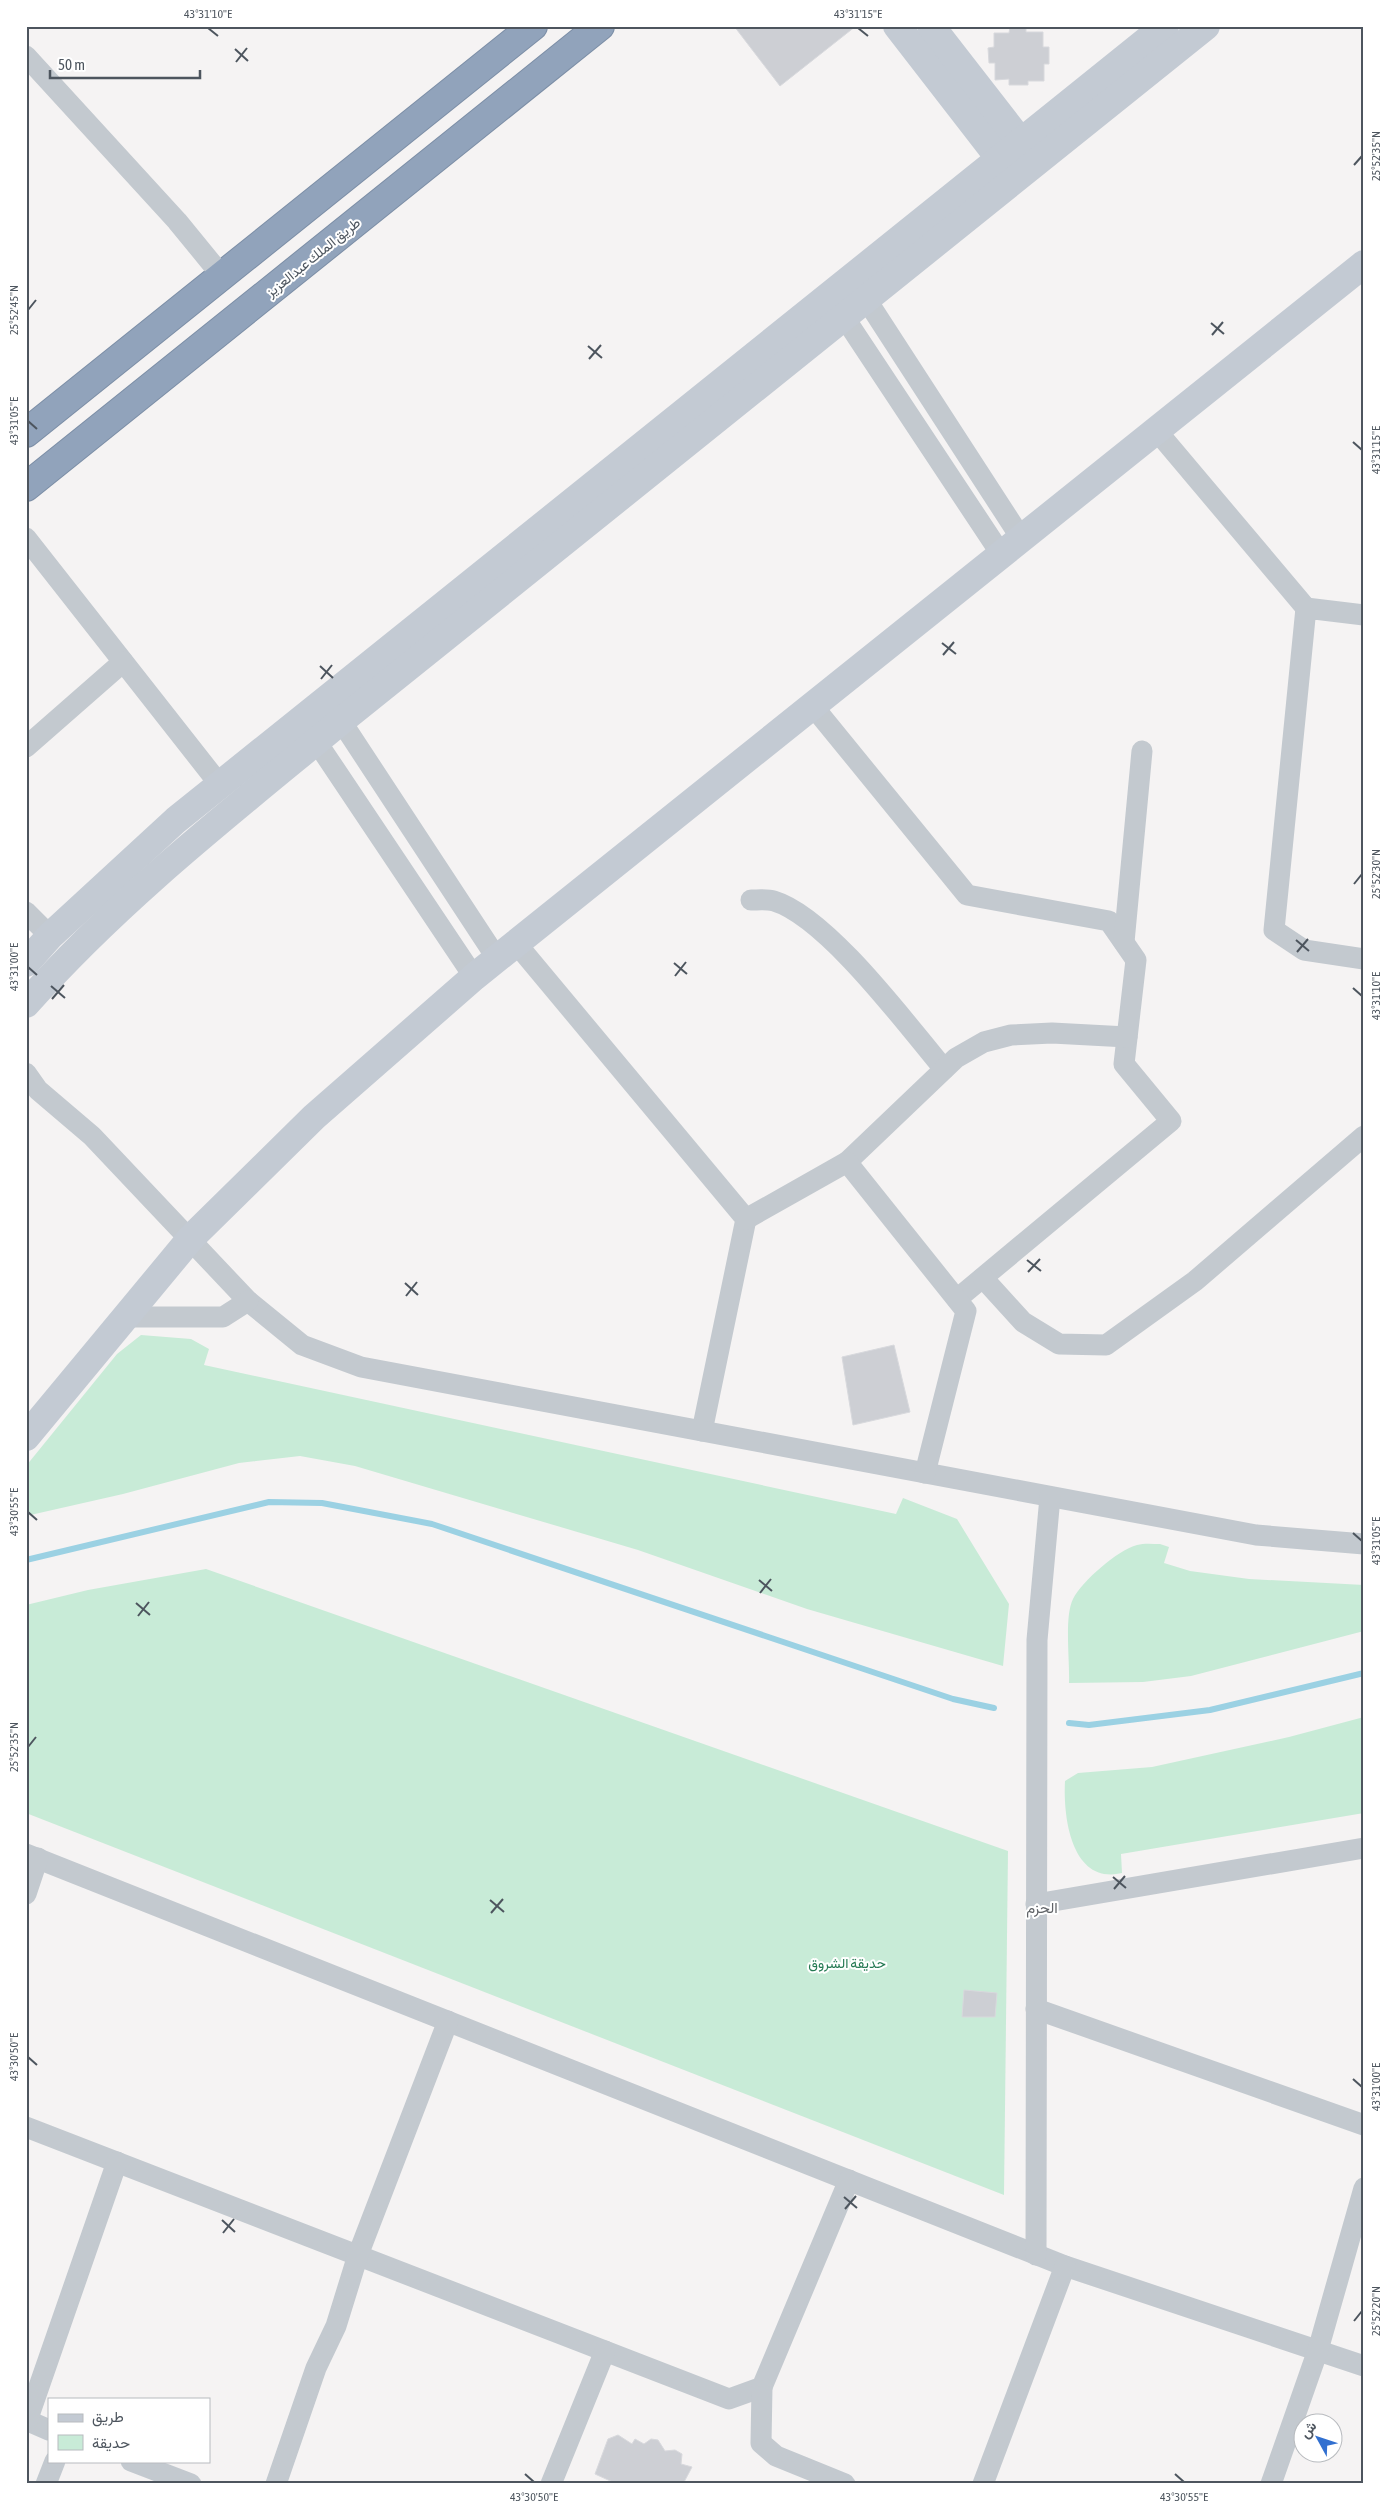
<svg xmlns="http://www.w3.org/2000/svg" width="1390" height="2510" font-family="'Asap Condensed',Vazirmatn,sans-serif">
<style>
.green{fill:#c8ebd7}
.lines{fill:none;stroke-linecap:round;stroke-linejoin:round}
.stream{stroke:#9bd1e3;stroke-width:6}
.building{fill:#cdcfd4;stroke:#d8d9dd}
.highway-casing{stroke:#7c8ea6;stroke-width:30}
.street{stroke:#c3c9cf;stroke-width:21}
.secondary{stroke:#c3cad3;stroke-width:28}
.highway{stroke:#91a3bb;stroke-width:28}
.ticks{fill:none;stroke:#4d555e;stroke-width:2}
.labels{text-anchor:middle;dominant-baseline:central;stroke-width:4;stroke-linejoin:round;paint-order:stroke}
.street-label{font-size:14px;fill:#4d555e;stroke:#fff}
.park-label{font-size:14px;fill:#247952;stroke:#fff}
.neighbourhood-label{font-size:15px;fill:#606367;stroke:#fff}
.neatline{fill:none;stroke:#4d555e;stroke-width:2}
.ticks-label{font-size:12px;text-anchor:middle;fill:#4d555e}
</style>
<rect width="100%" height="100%" fill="#f5f3f3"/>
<g class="green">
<polygon points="141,1335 191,1339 209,1349 204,1365 896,1514 903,1498 957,1519 1009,1604 1003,1666 807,1609 638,1550 355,1466 300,1456 239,1463 123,1494 26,1516 26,1466 117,1354"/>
<path d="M1160 1544 1169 1547 1164 1563 1190 1571 1249 1579 1364 1585V1631L1191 1676 1143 1682 1069 1683C1070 1661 1064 1617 1073 1599 1082 1581 1118 1550 1137 1545 1144 1543 1153 1544 1160 1544Z"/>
<polygon points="206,1569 1008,1851 1004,2195 26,1813 26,1605 88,1590"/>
<path d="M1364 1717V1813L1121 1854 1122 1873C1071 1885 1063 1816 1065 1781L1078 1773 1152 1767 1289 1737Z"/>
</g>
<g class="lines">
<g class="stream">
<polyline points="26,1560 269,1502 322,1503 432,1524 953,1699 994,1708"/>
<polyline points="1069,1723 1089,1725 1210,1710 1364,1673"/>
</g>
</g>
<g class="building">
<polygon points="734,26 856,26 780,86"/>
<polygon points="1010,27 1026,27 1026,32 1043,32 1043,47 1049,47 1049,64 1044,64 1044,81 1028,81 1028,85 1009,85 1009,79 995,80 995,63 989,63 988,48 994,47 994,33 1009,33"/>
<polygon points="894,1345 910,1412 853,1425 842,1357"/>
<polygon points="964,1990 997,1993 995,2017 962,2017"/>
<polygon points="618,2435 632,2444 635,2439 644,2444 651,2439 658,2440 665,2451 675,2450 682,2454 681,2464 692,2467 683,2484 617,2484 595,2474 608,2439"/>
</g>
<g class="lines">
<g class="highway-casing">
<g id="highway">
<polyline points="26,433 533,26"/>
<polyline points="26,487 600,26"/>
</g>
</g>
<g class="street">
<polyline points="26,56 177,221 222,276"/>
<polyline points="853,292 866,299 1021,538"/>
<polyline points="843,301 844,317 1001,554"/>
<polyline points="1156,430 1306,608"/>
<polyline points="26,538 220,785"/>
<polyline points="1364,615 1306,608 1274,930 1304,950 1364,959"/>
<polyline points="812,705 967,895 1109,921 1136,960 1124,1064 1171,1121 957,1299"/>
<polyline points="341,721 496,957"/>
<polyline points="316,741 474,977"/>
<polyline points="26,747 123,662"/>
<path d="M751 900C758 900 767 899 774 901 827 917 907 1025 944 1069"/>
<polyline points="26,912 50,936"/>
<polyline points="515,942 746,1219 702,1431"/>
<polyline points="1124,942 1142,751"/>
<polyline points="26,1073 38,1090 92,1136 248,1301 302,1345 361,1367 1256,1535 1364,1544"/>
<polyline points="847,1162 956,1058 984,1042 1011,1035 1052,1033 1127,1037"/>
<polyline points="746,1219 847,1162 966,1311 925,1473"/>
<polyline points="983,1278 1023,1322 1059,1344 1106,1345 1195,1281 1364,1136"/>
<polyline points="125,1317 223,1317 248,1301"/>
<polyline points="26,1854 1065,2266 1364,2366"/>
<polyline points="26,1894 38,1858"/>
<polyline points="1036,1904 1364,1848"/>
<polyline points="1036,2009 1364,2125"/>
<polyline points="26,2127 729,2399 762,2387 849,2180"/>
<polyline points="1036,2255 1037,1640 1050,1497"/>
<polyline points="762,2387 761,2443 776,2456 845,2484"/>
<polyline points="26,2420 49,2430"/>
<polyline points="27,2421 117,2162"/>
<polyline points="131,2461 191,2484"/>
<polyline points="46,2484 55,2461"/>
<polyline points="276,2484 316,2368 336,2326 358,2255 448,2021"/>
<polyline points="551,2484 605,2351"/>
<polyline points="983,2484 1065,2266"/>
<polyline points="1271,2484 1318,2350 1364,2188"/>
</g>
<g class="secondary">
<polyline points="897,26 1000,159 1017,164"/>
<polyline points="931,26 1021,142 1026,160"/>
<polyline points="26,963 50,936 176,820 1165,26"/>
<path d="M26 1004C120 898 232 811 341 721L1206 26"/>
<polyline points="26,1437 191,1238 314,1117 474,977 1364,264"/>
</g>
<use href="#highway" class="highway"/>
</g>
<path class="ticks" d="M208 28 218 36M858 28 868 36M235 49 248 61M236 62 247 48M1354 165 1362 156M28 310 36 300M1211 323 1224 334M1212 335 1223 322M588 346 602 358M589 359 601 345M28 421 37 429M1353 442 1362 450M942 643 956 654M943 655 954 642M320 666 333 678M321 679 332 665M1354 884 1362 874M1296 940 1309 951M1297 952 1308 939M674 963 687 974M28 967 37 975M675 976 686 962M51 986 65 998M1353 988 1362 996M52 999 64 985M1027 1260 1041 1271M1028 1272 1040 1259M405 1283 418 1295M406 1296 417 1282M28 1512 37 1520M1353 1533 1362 1541M759 1580 772 1591M760 1593 771 1579M136 1603 150 1615M138 1616 149 1602M28 1747 36 1737M1113 1877 1126 1888M1114 1889 1125 1876M490 1900 504 1912M491 1913 503 1899M28 2057 37 2065M1353 2079 1362 2087M844 2197 857 2208M845 2209 856 2196M222 2220 235 2232M223 2233 234 2219M1354 2321 1362 2311M525 2474 534 2482M1175 2474 1184 2482"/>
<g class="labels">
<g class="street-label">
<text transform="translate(313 257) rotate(-39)">طريق الملك عبدالعزيز</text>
</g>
<g class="park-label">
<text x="847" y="1963">حديقة الشروق</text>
</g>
<g class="neighbourhood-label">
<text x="1042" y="1907">الحزم</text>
</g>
</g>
<rect width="1390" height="2510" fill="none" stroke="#ffffff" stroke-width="55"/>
<rect x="48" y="2398" width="162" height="65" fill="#ffffff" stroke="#b8bbbf"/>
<rect x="58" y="2414" width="25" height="8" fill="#c3cad3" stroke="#b8bbbf"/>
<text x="92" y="2422" font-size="15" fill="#4d555e">طريق</text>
<rect x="58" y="2435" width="25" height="15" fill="#c8ebd7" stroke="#b8bbbf"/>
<text x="92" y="2448" font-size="15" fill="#4d555e">حديقة</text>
<g transform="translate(1318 2438) rotate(310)"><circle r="24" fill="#ffffff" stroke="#b8bbbf"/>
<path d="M0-4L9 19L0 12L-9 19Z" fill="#3270d0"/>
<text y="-8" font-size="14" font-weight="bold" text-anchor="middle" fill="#4d555e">ش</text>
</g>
<path d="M50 70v8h150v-8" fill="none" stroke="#4d555e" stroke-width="2.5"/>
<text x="58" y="70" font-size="15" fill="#4d555e" stroke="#ffffff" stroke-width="4" paint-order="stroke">50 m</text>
<rect x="28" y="28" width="1334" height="2454" class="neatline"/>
<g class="ticks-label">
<text x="208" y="18">43°31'10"E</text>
<text x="858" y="18">43°31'15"E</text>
<text transform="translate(1376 156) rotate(-90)" y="4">25°52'35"N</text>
<text transform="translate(14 310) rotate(-90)" y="4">25°52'45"N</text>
<text transform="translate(14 421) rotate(-90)" y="4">43°31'05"E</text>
<text transform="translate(1376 450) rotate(-90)" y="4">43°31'15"E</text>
<text transform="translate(1376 874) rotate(-90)" y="4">25°52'30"N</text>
<text transform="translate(14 967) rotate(-90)" y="4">43°31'00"E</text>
<text transform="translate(1376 996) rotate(-90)" y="4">43°31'10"E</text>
<text transform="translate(14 1512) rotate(-90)" y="4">43°30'55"E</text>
<text transform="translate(1376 1541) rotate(-90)" y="4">43°31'05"E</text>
<text transform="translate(14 1747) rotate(-90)" y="4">25°52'35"N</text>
<text transform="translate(14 2057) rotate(-90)" y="4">43°30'50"E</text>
<text transform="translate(1376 2087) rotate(-90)" y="4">43°31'00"E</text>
<text transform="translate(1376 2311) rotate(-90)" y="4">25°52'20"N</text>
<text x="534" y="2501">43°30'50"E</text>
<text x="1184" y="2501">43°30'55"E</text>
</g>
</svg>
